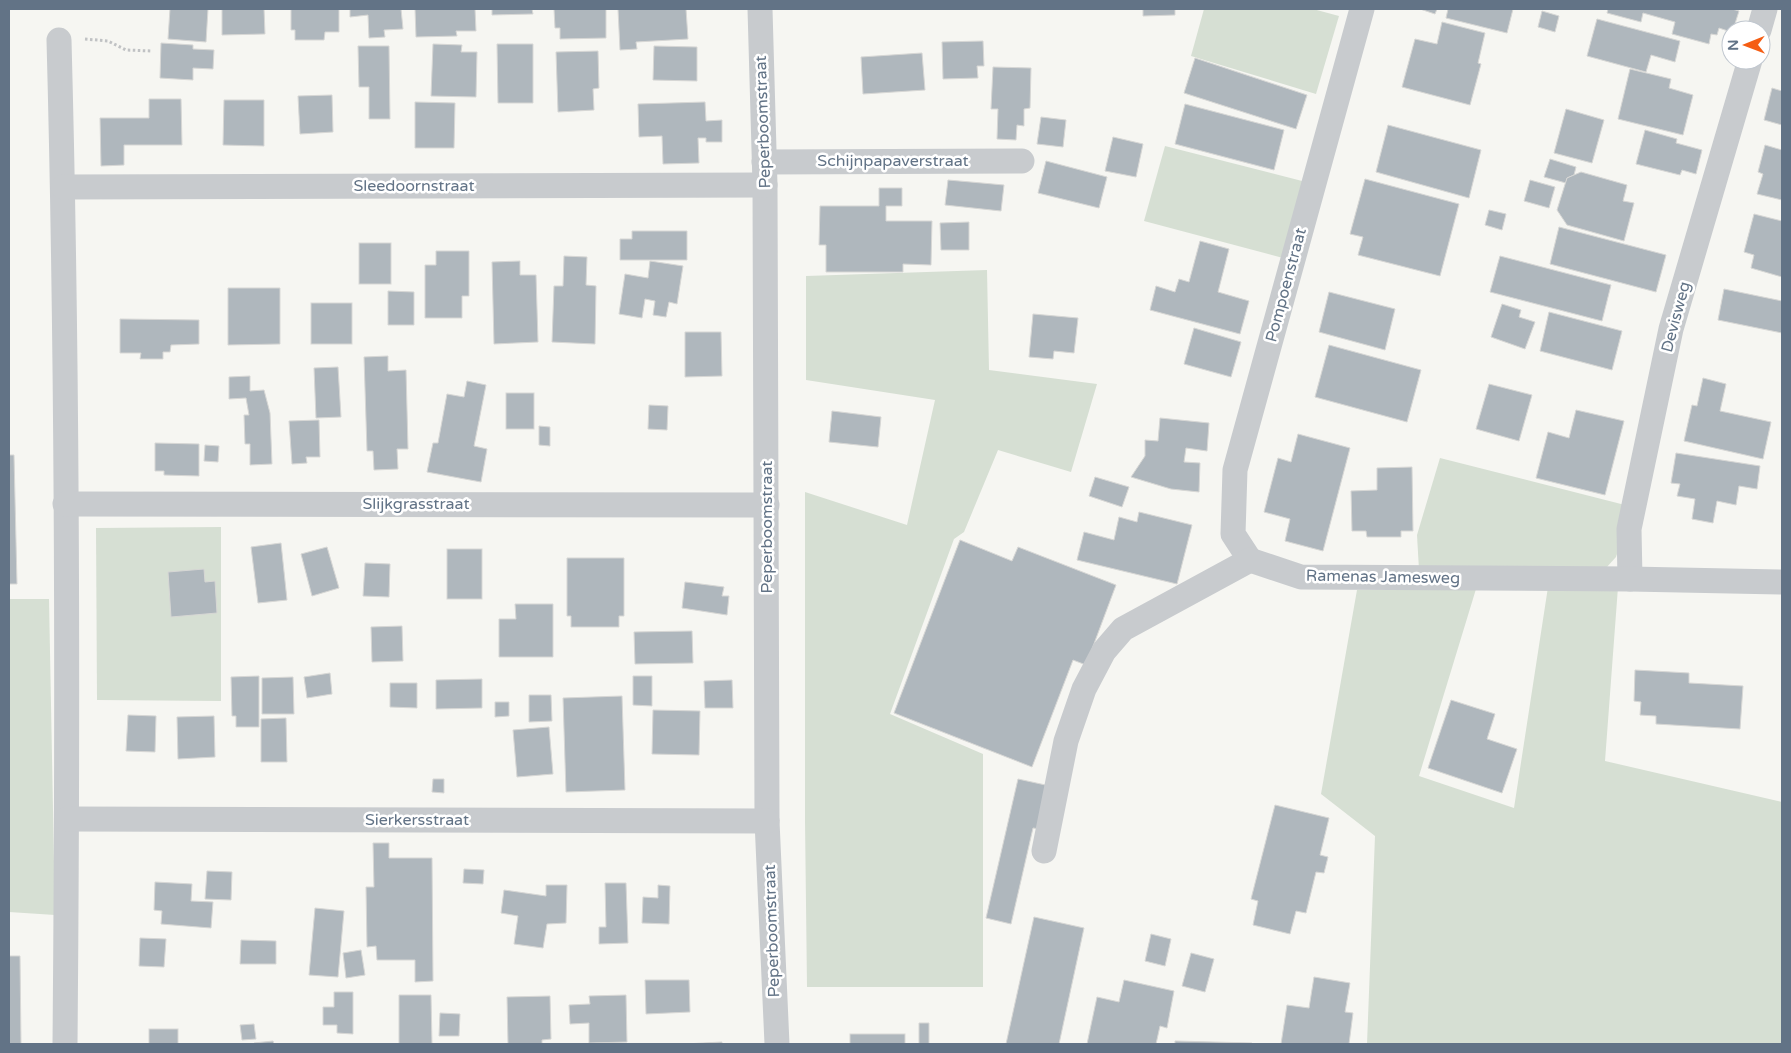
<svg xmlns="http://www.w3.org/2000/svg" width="1791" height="1053" font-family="'Varela Round',sans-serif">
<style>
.green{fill:#d6dfd3}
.building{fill:#afb7bd;stroke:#d7d7d5}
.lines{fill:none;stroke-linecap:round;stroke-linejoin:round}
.path{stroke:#c0c2c4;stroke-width:3;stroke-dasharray:2.5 2.5;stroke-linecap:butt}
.minor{stroke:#c8cbce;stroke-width:25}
.labels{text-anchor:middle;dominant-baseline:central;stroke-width:5;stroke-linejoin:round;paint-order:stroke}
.street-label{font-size:16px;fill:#627386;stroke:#fff}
</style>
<rect width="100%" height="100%" fill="#f6f6f2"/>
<g class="green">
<polygon points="1204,9 1313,9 1339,16 1316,94 1191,56"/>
<polygon points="1165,146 1306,182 1283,258 1144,221"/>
<polygon points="987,270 989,370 1097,384 1071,472 998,450 964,532 954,539 890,714 983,754 983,987 807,987 805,821 805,492 907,525 935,400 806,380 806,276"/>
<polygon points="1440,458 1625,505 1620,545 1616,557 1606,568 1419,570 1417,535"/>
<polygon points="221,527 221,701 97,700 96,528"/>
<polygon points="1548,587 1618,587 1605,761 1782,802 1782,1044 1367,1044 1375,836 1321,794 1357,590 1476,589 1419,776 1514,808"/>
<polygon points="9,599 49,599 55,915 9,912"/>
</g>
<g class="building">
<polygon points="170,9 208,9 206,42 168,39"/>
<polygon points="222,9 264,9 265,34 222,35"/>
<polygon points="291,9 339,9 339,32 325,32 324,40 295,40 295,30 291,30"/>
<polygon points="350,9 401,9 403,29 384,30 385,37 369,38 368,15 350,17"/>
<polygon points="415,9 475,9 476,31 456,31 457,36 416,37"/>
<polygon points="492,9 532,9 533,14 492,15"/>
<polygon points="554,9 606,9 606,38 560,39 560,28 555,28"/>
<polygon points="618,9 686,9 688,39 636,42 637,49 620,50"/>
<polygon points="1143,9 1175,9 1175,15 1143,16"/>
<polygon points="1420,9 1437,9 1435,14"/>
<polygon points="1448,9 1513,9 1507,33 1446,18"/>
<polygon points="1608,9 1732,9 1739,11 1733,30 1731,30 1731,32 1719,28 1717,35 1711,34 1709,44 1672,34 1675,22 1643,13 1641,22 1607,13"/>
<polygon points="1542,11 1559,16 1555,32 1538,27"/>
<polygon points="1597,19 1680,41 1675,62 1651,55 1646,72 1587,56"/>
<polygon points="1442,22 1485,33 1478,63 1481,64 1470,105 1402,87 1415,39 1437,44"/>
<polygon points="983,41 984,66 977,66 978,78 943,79 942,42"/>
<polygon points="161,43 193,45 193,49 214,50 213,69 193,68 193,80 160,78"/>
<polygon points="433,44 462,45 461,52 477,52 476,97 431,96"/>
<polygon points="497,44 533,44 533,103 498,103"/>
<polygon points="358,46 389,46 390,119 369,119 369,87 359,87"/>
<polygon points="654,46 697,47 697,81 653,80"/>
<polygon points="598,51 599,88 593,89 594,110 558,112 556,52"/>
<polygon points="922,53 925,90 863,94 861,57"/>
<polygon points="1195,58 1307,95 1296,129 1184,93"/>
<polygon points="993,67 1031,68 1030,108 1024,109 1024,126 1017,125 1016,140 997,139 998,109 991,109"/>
<polygon points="1630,69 1671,79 1669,88 1693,95 1683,135 1618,119"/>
<polygon points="1772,88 1782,91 1782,125 1764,120"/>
<polygon points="332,95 333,132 300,134 298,96"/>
<polygon points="149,99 181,99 182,145 124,145 124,165 101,166 100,118 149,118"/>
<polygon points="224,100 264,100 264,146 223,145"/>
<polygon points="415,102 455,103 454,148 415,148"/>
<polygon points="705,102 706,121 722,120 722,142 706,142 706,138 698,138 699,163 663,164 662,136 639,137 638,104"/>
<polygon points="1185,104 1284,130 1274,170 1175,144"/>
<polygon points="1566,109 1604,120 1592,163 1554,153"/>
<polygon points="1041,117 1066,120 1063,147 1037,144"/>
<polygon points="1388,125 1481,150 1469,198 1376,172"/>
<polygon points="1645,130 1677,139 1676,143 1702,150 1696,174 1682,170 1680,175 1636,164"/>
<polygon points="1113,137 1143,144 1136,177 1105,171"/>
<polygon points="1765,145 1782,150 1782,200 1757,194 1763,174 1758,172"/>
<polygon points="1550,159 1576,167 1574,175 1567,178 1566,183 1544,177"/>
<polygon points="1046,161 1107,177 1099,208 1038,193"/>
<polygon points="1581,172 1627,185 1623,201 1634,203 1624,241 1567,225 1557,210 1567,178"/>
<polygon points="1365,179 1459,204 1440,276 1358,255 1363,237 1350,234"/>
<polygon points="948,180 1004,185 1001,211 945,205"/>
<polygon points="1530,180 1555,187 1549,208 1524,201"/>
<polygon points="879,188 902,188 902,206 886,206 886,221 932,221 931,265 903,264 903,272 826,272 826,245 819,245 820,206 879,206"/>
<polygon points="1489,210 1506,214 1502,230 1485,225"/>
<polygon points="1754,214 1782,221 1782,277 1751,268 1754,255 1744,252"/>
<polygon points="969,222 969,250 941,250 940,223"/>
<polygon points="1559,227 1666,255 1656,292 1550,264"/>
<polygon points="632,231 687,231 687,260 620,260 620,239 632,239"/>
<polygon points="1200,241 1229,249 1218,292 1249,301 1240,334 1150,310 1156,286 1175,292 1179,279 1189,282"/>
<rect x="359" y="243" width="32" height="41"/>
<polygon points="436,251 469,251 469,296 462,296 462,318 425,318 425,265 436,265"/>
<polygon points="564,256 587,257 586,285 596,286 595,344 552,342 554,286 563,286"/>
<polygon points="1500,256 1611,285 1602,321 1490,292"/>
<polygon points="520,261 520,275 536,275 538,342 494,344 492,262"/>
<polygon points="650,261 683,266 677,304 669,302 666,317 653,315 655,301 645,299 642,318 619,314 625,274 648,278"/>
<polygon points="228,288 280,288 280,344 228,345"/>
<polygon points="1724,289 1782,301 1782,333 1718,320"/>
<polygon points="388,291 414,292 414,325 388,325"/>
<polygon points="1329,292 1395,309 1385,350 1319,332"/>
<rect x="311" y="303" width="41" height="41"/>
<polygon points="1502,304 1521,310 1519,317 1535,322 1525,349 1491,337"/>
<polygon points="1549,312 1622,331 1612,370 1540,351"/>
<polygon points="1033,314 1078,318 1074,353 1054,351 1053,359 1029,357"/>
<polygon points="120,319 199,320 199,344 171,345 170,352 163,352 163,359 140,359 141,353 120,353"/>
<polygon points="1194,328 1241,342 1231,377 1184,364"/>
<polygon points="685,332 721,332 722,376 685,377"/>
<polygon points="1329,345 1421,370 1407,422 1315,397"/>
<polygon points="388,356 388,371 406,370 408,449 397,449 398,469 374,470 373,451 367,451 364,357"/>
<polygon points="338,367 341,417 316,418 314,368"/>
<polygon points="250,376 250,391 264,390 270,413 272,464 250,465 250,444 245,444 244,415 249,415 246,398 229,399 229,377"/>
<polygon points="1703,378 1726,384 1720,411 1771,422 1763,459 1684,441 1692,405 1697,406"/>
<polygon points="467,381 486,385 474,446 487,449 481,482 427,472 433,443 438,443 447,394 464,397"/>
<polygon points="1489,384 1532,395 1519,441 1476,429"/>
<rect x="506" y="393" width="28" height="36"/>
<polygon points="649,405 668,406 667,430 648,429"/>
<polygon points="1576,410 1624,421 1605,495 1536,478 1548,432 1569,438"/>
<polygon points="832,411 881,417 878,447 829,442"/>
<polygon points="1160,418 1209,423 1207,451 1186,448 1184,462 1200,463 1199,492 1171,489 1131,477 1145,456 1145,440 1158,441"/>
<polygon points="319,420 320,457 306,457 307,463 292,464 289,421"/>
<polygon points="539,426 550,427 550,446 539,445"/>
<polygon points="1298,434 1350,448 1323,551 1285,541 1290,519 1264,512 1278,458 1291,462"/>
<polygon points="155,443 199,444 199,476 164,475 164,471 155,471"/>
<polygon points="205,445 219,446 218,462 204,461"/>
<polygon points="1676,453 1760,466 1757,489 1739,486 1736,505 1717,501 1713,523 1692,519 1695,499 1677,496 1680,484 1671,483"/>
<polygon points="9,455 14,455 17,584 9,584"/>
<polygon points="1412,467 1413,531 1401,531 1401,537 1367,537 1366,531 1352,531 1351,491 1377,490 1377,468"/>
<polygon points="1095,477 1129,487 1122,507 1089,496"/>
<polygon points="1139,512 1192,525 1177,584 1077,560 1084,532 1114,540 1119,517 1137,522"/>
<polygon points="960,540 1012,561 1018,547 1116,585 1086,665 1073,660 1032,767 894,713"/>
<polygon points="281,543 287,600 258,603 251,547"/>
<polygon points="327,547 339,588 312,596 301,554"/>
<rect x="447" y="549" width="35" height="50"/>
<polygon points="567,558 624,558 624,616 619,616 619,627 571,627 571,616 567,616"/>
<polygon points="365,563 390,564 389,597 363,596"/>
<polygon points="204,569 205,582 215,581 217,613 171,617 168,572"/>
<polygon points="685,582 724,587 722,596 729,596 727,615 682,608"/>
<polygon points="515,604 553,604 553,657 499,657 499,619 516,619"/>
<polygon points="402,626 403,661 372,662 371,627"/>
<polygon points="692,631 693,663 635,664 634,632"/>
<polygon points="1635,670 1689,673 1689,683 1743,686 1740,729 1656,724 1656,716 1640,715 1641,702 1634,701"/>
<polygon points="330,673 332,694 307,698 304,677"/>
<polygon points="259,676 259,727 236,727 236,716 232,716 231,677"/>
<polygon points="633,676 652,676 652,706 633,705"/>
<polygon points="293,677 294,714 262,714 262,678"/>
<polygon points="482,679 482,708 436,709 436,680"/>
<polygon points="732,680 733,708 705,708 704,681"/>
<polygon points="390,683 417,683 417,708 390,707"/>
<polygon points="529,695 551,695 552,721 529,722"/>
<polygon points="622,696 625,790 566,792 563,698"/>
<polygon points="1451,700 1495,714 1487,739 1517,749 1502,793 1428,768"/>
<polygon points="495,702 509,702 509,716 495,717"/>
<polygon points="653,710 700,711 699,755 652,754"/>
<polygon points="128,715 156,716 155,752 126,751"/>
<polygon points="214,716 215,757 178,759 177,717"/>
<polygon points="286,718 287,762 261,762 261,719"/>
<polygon points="549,727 553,774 517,777 513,730"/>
<polygon points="433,779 444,779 444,793 432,792"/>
<polygon points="1018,779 1050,786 1040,829 1033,828 1011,924 986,918"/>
<polygon points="1275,805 1329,818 1320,855 1328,857 1324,873 1316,872 1306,913 1296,911 1290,934 1253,925 1258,901 1251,899"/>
<polygon points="373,843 389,843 389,858 432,858 433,981 415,982 415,960 377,960 376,946 367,947 366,887 374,887"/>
<polygon points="464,869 484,870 483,884 463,883"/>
<polygon points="207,871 232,872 231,900 205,899"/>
<polygon points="155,882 192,884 191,901 213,902 211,928 161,924 162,911 154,910"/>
<polygon points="605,883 626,883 628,943 599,944 599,927 606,927"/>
<polygon points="546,885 567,885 566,923 547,924 543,948 514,944 518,916 501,913 504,890 546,896"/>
<polygon points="658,885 670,886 669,924 642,923 643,897 658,898"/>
<polygon points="315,908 344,911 338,977 309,975"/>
<polygon points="1034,917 1084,928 1059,1044 1006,1044"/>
<polygon points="1151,934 1171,939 1165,966 1145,961"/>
<polygon points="140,938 166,939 164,967 139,966"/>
<polygon points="241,940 276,941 276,964 240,964"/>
<polygon points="361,950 365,975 346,978 343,953"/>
<polygon points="1191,953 1214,959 1205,992 1182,986"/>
<polygon points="9,956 20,956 21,1044 9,1044"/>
<polygon points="1314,977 1350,983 1345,1012 1353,1013 1349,1044 1281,1044 1287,1005 1309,1008"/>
<polygon points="645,980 689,980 690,1012 646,1014"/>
<polygon points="1124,980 1174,991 1167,1028 1160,1026 1156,1044 1087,1044 1097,997 1119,1002"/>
<polygon points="334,992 353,992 353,1034 337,1033 337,1025 323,1025 323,1007 334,1007"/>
<polygon points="399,995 431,995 432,1044 399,1044"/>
<polygon points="626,995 627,1042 589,1043 589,1023 570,1024 569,1005 590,1004 589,996"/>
<polygon points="550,996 551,1039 542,1040 542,1044 508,1044 507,997"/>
<polygon points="440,1013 460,1014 459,1036 439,1036"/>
<polygon points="919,1023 929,1023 929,1044 950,1044 919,1044"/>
<polygon points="254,1024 256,1039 242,1040 240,1025"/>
<rect x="149" y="1029" width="29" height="15"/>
<rect x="850" y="1034" width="55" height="10"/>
<polygon points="273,1041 274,1044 254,1044 254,1043"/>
<polygon points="1175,1041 1252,1043 1252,1044 1175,1044"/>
<polygon points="722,1042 722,1044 685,1044"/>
</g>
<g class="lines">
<polyline class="path" points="85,39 108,41 126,50 152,51"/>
<g class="minor">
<polyline points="760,9 765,185 767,821 777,1044"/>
<polyline points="1759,30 1765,9"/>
<path d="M59 40C68 375 68 710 65 1044"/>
<polyline points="764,162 1022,161"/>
<polyline points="63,187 765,185"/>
<polyline points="65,504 767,505"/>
<polyline points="1250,560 1233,534 1235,470 1362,9"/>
<polyline points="1630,579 1629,529 1671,329 1750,60"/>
<polyline points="67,819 767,821"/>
<polyline points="1044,851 1066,741 1084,689 1104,651 1123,629 1250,560 1301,577 1630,579 1782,582"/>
</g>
</g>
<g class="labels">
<g class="street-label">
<text transform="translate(763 122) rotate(-92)">Peperboomstraat</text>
<text x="893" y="161">Schijnpapaverstraat</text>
<text x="414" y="186">Sleedoornstraat</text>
<text transform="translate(1286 285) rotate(-75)">Pompoenstraat</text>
<text transform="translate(1676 317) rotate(-75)">Devisweg</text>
<text x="416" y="504">Slijkgrasstraat</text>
<text transform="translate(767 527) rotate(-90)">Peperboomstraat</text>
<text transform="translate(1383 577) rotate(1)">Ramenas Jamesweg</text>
<text x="417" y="820">Sierkersstraat</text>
<text transform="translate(772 931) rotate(-92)">Peperboomstraat</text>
</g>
</g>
<rect width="1791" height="1053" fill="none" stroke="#627386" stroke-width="20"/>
<g transform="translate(1746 45) rotate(269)"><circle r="24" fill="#ffffff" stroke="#c0c7cf"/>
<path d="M0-4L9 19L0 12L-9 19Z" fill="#f55d13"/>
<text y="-8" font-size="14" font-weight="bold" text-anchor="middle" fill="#627386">N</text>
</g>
</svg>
